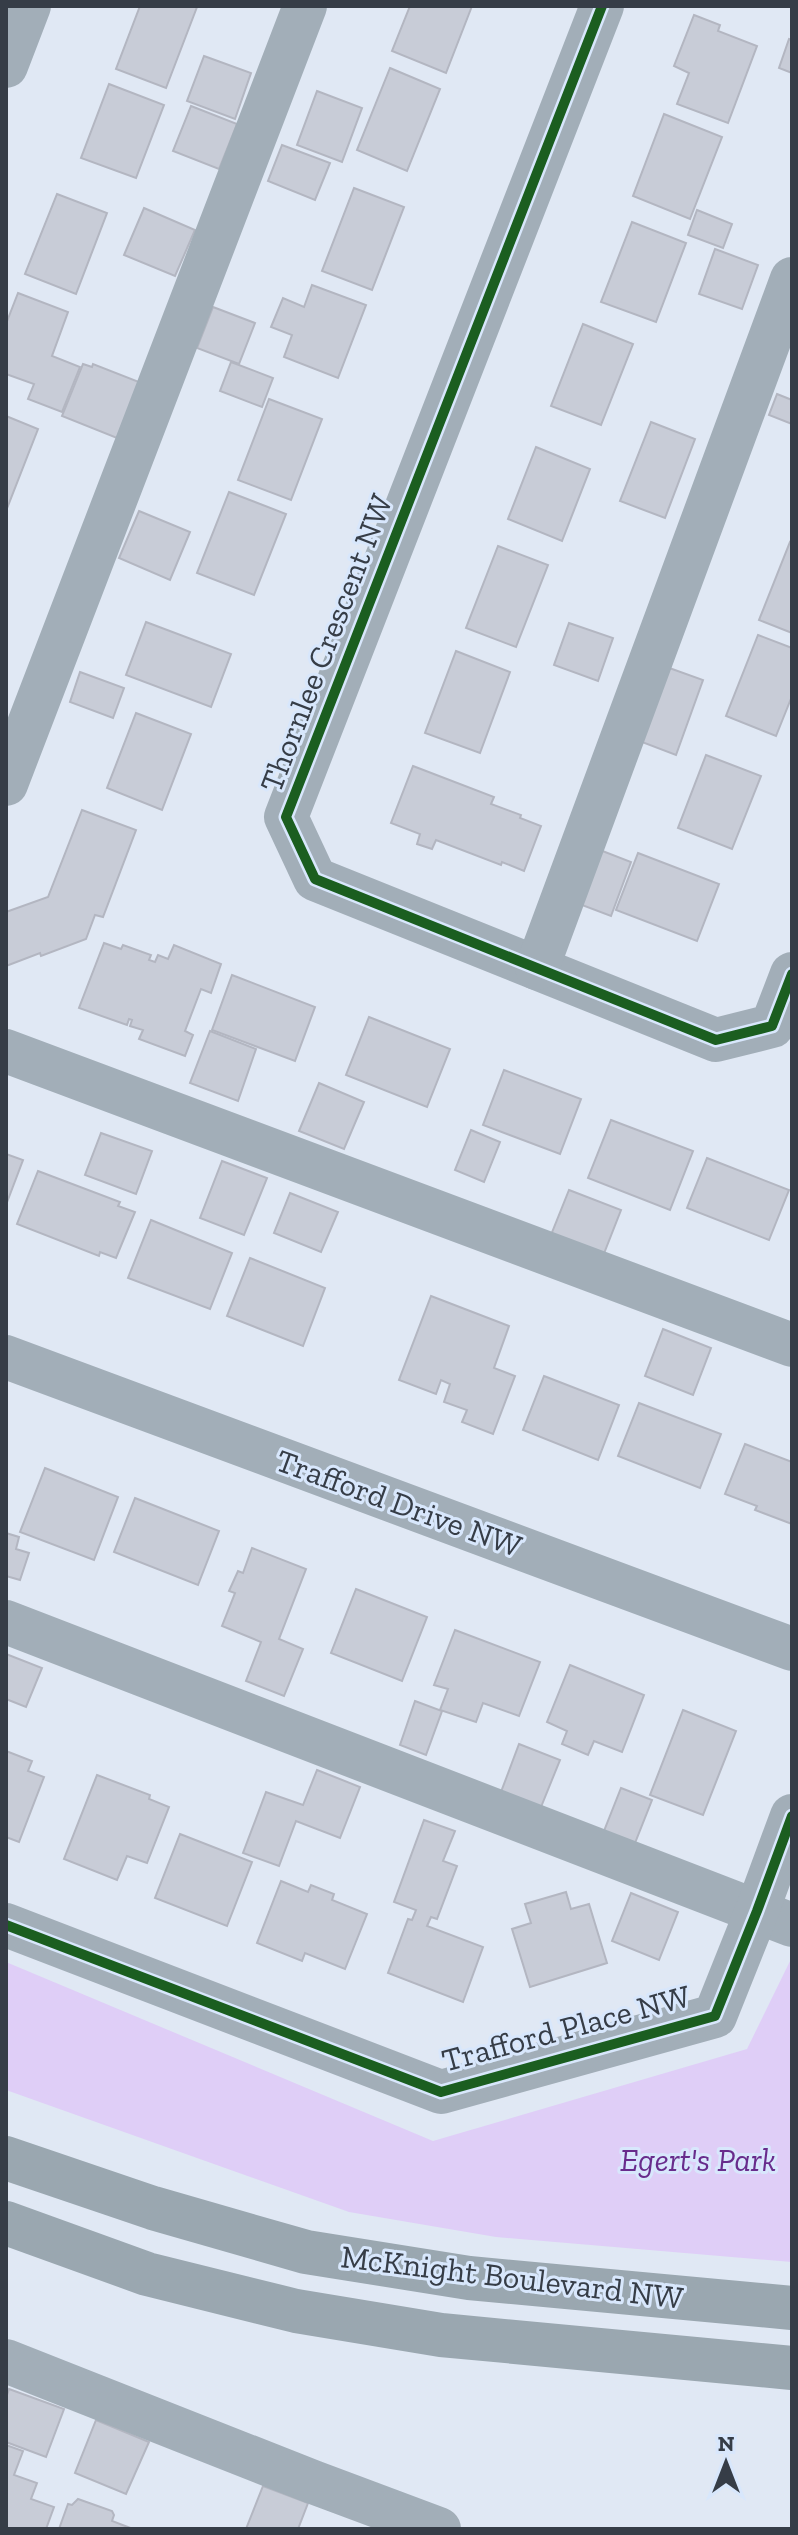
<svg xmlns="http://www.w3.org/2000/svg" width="798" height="2535" font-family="'Zilla Slab',serif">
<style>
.green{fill:#dfcef7}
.building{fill:#c8ccd7;stroke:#b3b6c1;stroke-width:2}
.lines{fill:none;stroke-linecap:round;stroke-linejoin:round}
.minor{stroke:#a2aeb8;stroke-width:44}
.major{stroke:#9aa7b0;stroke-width:44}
.cycleway-casing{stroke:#d8e7fc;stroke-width:15}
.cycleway{stroke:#1b5e20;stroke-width:10}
.labels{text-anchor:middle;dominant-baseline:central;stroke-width:6;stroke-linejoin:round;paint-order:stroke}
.street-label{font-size:32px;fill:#363d47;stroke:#d8e7fc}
.park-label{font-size:32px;font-style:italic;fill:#682c8c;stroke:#d8e7fc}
</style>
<rect width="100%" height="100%" fill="#e0e8f4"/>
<polygon class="green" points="792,1957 792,2262 496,2237 349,2212 6,2090 6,1962 433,2141 747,2049"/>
<g class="building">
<polygon points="140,6 197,7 166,88 116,69"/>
<polygon points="410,6 472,6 446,73 392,51"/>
<polygon points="694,15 720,25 718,31 757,46 728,123 677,104 689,73 674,66"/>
<polygon points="789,39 792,40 792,73 779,68"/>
<polygon points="204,56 251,73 235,119 187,101"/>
<polygon points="390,68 440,89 407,171 357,150"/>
<polygon points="109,84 164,105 136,178 81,158"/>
<polygon points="317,91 362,108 342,162 297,145"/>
<polygon points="191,106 237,124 219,169 173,151"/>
<polygon points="664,114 722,137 690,219 633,196"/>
<polygon points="282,145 330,163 315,200 268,181"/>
<polygon points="354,188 404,207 372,290 322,271"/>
<polygon points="57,194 107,213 76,294 25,274"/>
<polygon points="144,208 195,230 175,276 124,255"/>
<polygon points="697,210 732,224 723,248 688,235"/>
<polygon points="632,222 686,243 656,322 601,302"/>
<polygon points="715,249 758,265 742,309 699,294"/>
<polygon points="312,285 366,305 338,378 284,357 292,335 271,327 283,298 304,307"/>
<polygon points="18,293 68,312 52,356 80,367 62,412 28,399 34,384 6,374 6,324"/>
<polygon points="213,307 255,323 239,364 197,348"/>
<polygon points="583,324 633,344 601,425 551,406"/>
<polygon points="231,362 273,378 262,407 220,391"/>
<polygon points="83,364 92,367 93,364 139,382 117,438 62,416"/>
<polygon points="777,394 792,400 792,424 769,415"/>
<polygon points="269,399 322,419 291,500 238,480"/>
<polygon points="6,416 38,429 6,511"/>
<polygon points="651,422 695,439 665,518 620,501"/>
<polygon points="536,447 590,469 562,541 508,519"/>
<polygon points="229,492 286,514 254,595 197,573"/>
<polygon points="139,511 190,532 170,580 119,558"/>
<polygon points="790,542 792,543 792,633 759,620"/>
<polygon points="498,546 548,565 516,647 466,628"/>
<polygon points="146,622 231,654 211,707 126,675"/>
<polygon points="569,623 613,638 598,681 554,665"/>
<polygon points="758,635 792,648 792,696 776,736 726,716"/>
<polygon points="456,651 510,672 480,753 425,733"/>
<polygon points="661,665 703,680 676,755 634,739"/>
<polygon points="80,672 124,688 113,718 70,702"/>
<polygon points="136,713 191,734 162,810 107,788"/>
<polygon points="706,755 761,776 732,849 678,828"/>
<polygon points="413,766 494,797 491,804 521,815 520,818 541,826 524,871 502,862 501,865 436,840 432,849 417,844 420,834 391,823"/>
<polygon points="82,810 136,830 103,917 95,915 86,939 41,956 40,953 6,966 6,912 48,897"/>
<polygon points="587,845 631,862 611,916 566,899"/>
<polygon points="638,853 719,884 697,941 616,910"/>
<polygon points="104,943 121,949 123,945 151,955 149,960 155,962 158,955 168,959 174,945 221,964 211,993 201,989 185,1031 193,1035 185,1056 139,1039 143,1030 130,1026 132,1020 129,1019 127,1025 79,1008"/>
<polygon points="232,975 315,1007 295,1061 212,1030"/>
<polygon points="369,1017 450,1049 427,1107 346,1075"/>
<polygon points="210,1031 256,1049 238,1101 190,1083"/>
<polygon points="504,1070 581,1099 560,1154 483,1125"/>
<polygon points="319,1083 364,1102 344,1149 299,1131"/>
<polygon points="611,1120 693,1151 670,1210 588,1178"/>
<polygon points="471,1130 500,1142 484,1182 455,1170"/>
<polygon points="101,1133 152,1151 136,1194 85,1175"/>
<polygon points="6,1154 23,1160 6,1205"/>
<polygon points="707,1158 789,1190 769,1240 687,1208"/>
<polygon points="222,1161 267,1178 244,1235 200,1218"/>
<polygon points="38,1171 120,1202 118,1206 135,1212 116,1258 100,1252 99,1256 17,1224"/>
<polygon points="569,1190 621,1210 603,1256 551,1235"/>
<polygon points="290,1193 338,1212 321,1252 274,1233"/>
<polygon points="151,1220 232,1253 210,1309 128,1278"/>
<polygon points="250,1258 325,1288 303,1346 227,1316"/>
<polygon points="431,1296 509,1326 494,1368 515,1376 493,1434 462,1422 467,1410 444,1402 450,1384 441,1380 436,1394 399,1380"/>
<polygon points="663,1329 711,1348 693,1395 645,1376"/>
<polygon points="544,1376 619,1405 598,1460 523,1430"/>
<polygon points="639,1403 721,1434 700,1488 618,1456"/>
<polygon points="745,1444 792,1462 792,1524 755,1510 757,1506 725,1494"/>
<polygon points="45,1468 118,1497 94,1560 20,1532"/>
<polygon points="135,1498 219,1531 198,1585 114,1552"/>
<polygon points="6,1533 19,1537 16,1549 29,1553 20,1580 6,1576"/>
<polygon points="252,1548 306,1569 279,1639 303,1649 284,1696 246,1681 261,1642 222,1626 235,1593 229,1591 238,1571 243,1573"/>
<polygon points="356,1589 427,1617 402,1681 331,1653"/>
<polygon points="455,1630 540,1662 519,1716 483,1703 476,1722 440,1710 448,1689 434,1685"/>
<polygon points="6,1654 42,1668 26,1707 6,1699"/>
<polygon points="570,1665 644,1695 622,1752 594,1741 588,1755 562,1744 567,1731 547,1722"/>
<polygon points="415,1701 442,1711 426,1755 400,1745"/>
<polygon points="683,1710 736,1731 703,1815 650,1795"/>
<polygon points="519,1744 560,1760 541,1807 501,1792"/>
<polygon points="6,1751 32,1761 28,1771 44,1777 19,1842 6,1837"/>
<polygon points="317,1770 360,1787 340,1838 296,1821 279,1866 243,1853 266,1792 303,1805"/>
<polygon points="97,1775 150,1795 149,1799 169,1807 147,1863 127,1856 117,1880 64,1859"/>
<polygon points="621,1788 652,1800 635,1843 604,1831"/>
<polygon points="424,1820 455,1831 443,1861 457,1866 437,1919 431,1917 427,1926 483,1947 463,2002 388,1973 408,1919 412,1920 416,1910 394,1902"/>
<polygon points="180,1834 252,1862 227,1926 155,1898"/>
<polygon points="281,1881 308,1892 311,1885 334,1894 332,1900 367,1914 345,1969 305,1953 302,1961 257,1943"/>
<polygon points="566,1892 571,1909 589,1904 607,1963 530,1987 512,1929 531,1923 525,1904"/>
<polygon points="631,1893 678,1912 659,1960 612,1941"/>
<polygon points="9,2389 64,2409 46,2457 6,2442 6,2398"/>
<polygon points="96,2420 149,2442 126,2494 75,2473"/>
<polygon points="6,2445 23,2451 14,2475 37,2483 31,2499 54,2507 46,2529 6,2529"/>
<polygon points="263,2486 308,2503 298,2529 246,2529"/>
<polygon points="78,2499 112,2511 114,2515 112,2521 133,2529 59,2529 68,2504 72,2505"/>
</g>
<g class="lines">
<g class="minor">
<polyline points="602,6 286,817 315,879 716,1040 772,1026 792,974"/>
<polyline points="6,66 29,6"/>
<polyline points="6,784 305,6"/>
<polyline points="537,968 792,279"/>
<polyline points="6,1051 792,1345"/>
<polyline points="6,1357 792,1649"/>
<polyline points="6,1622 792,1925"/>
<polyline points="6,1925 441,2092 715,2016 757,1911 792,1816"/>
<polyline points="6,2361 313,2482 439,2529"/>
</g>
<g class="major">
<polyline points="6,2158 153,2208 306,2252 469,2278 792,2308"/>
<polyline points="6,2223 147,2274 296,2311 441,2335 792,2368"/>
</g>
<g class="cycleway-casing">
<g id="cycleway">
<polyline points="602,6 286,817 315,879 716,1040 772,1026 792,974"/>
<polyline points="6,1925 441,2092 715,2016 757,1911 792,1816"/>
</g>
</g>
<use href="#cycleway" class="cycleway"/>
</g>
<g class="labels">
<g class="street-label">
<text transform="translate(326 643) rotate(-69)">Thornlee Crescent NW</text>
<text transform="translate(399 1503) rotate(20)">Trafford Drive NW</text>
<text transform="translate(566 2028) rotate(-15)">Trafford Place NW</text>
<text transform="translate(512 2277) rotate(7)">McKnight Boulevard NW</text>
</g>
<g class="park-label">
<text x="698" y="2160">Egert's Park</text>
</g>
</g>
<rect width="798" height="2535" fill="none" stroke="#363d47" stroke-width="16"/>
<g transform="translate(726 2463)" stroke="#d8e7fc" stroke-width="6" paint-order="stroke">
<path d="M0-6L14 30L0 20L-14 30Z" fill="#363d47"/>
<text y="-12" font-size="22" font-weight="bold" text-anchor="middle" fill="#363d47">N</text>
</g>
</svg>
